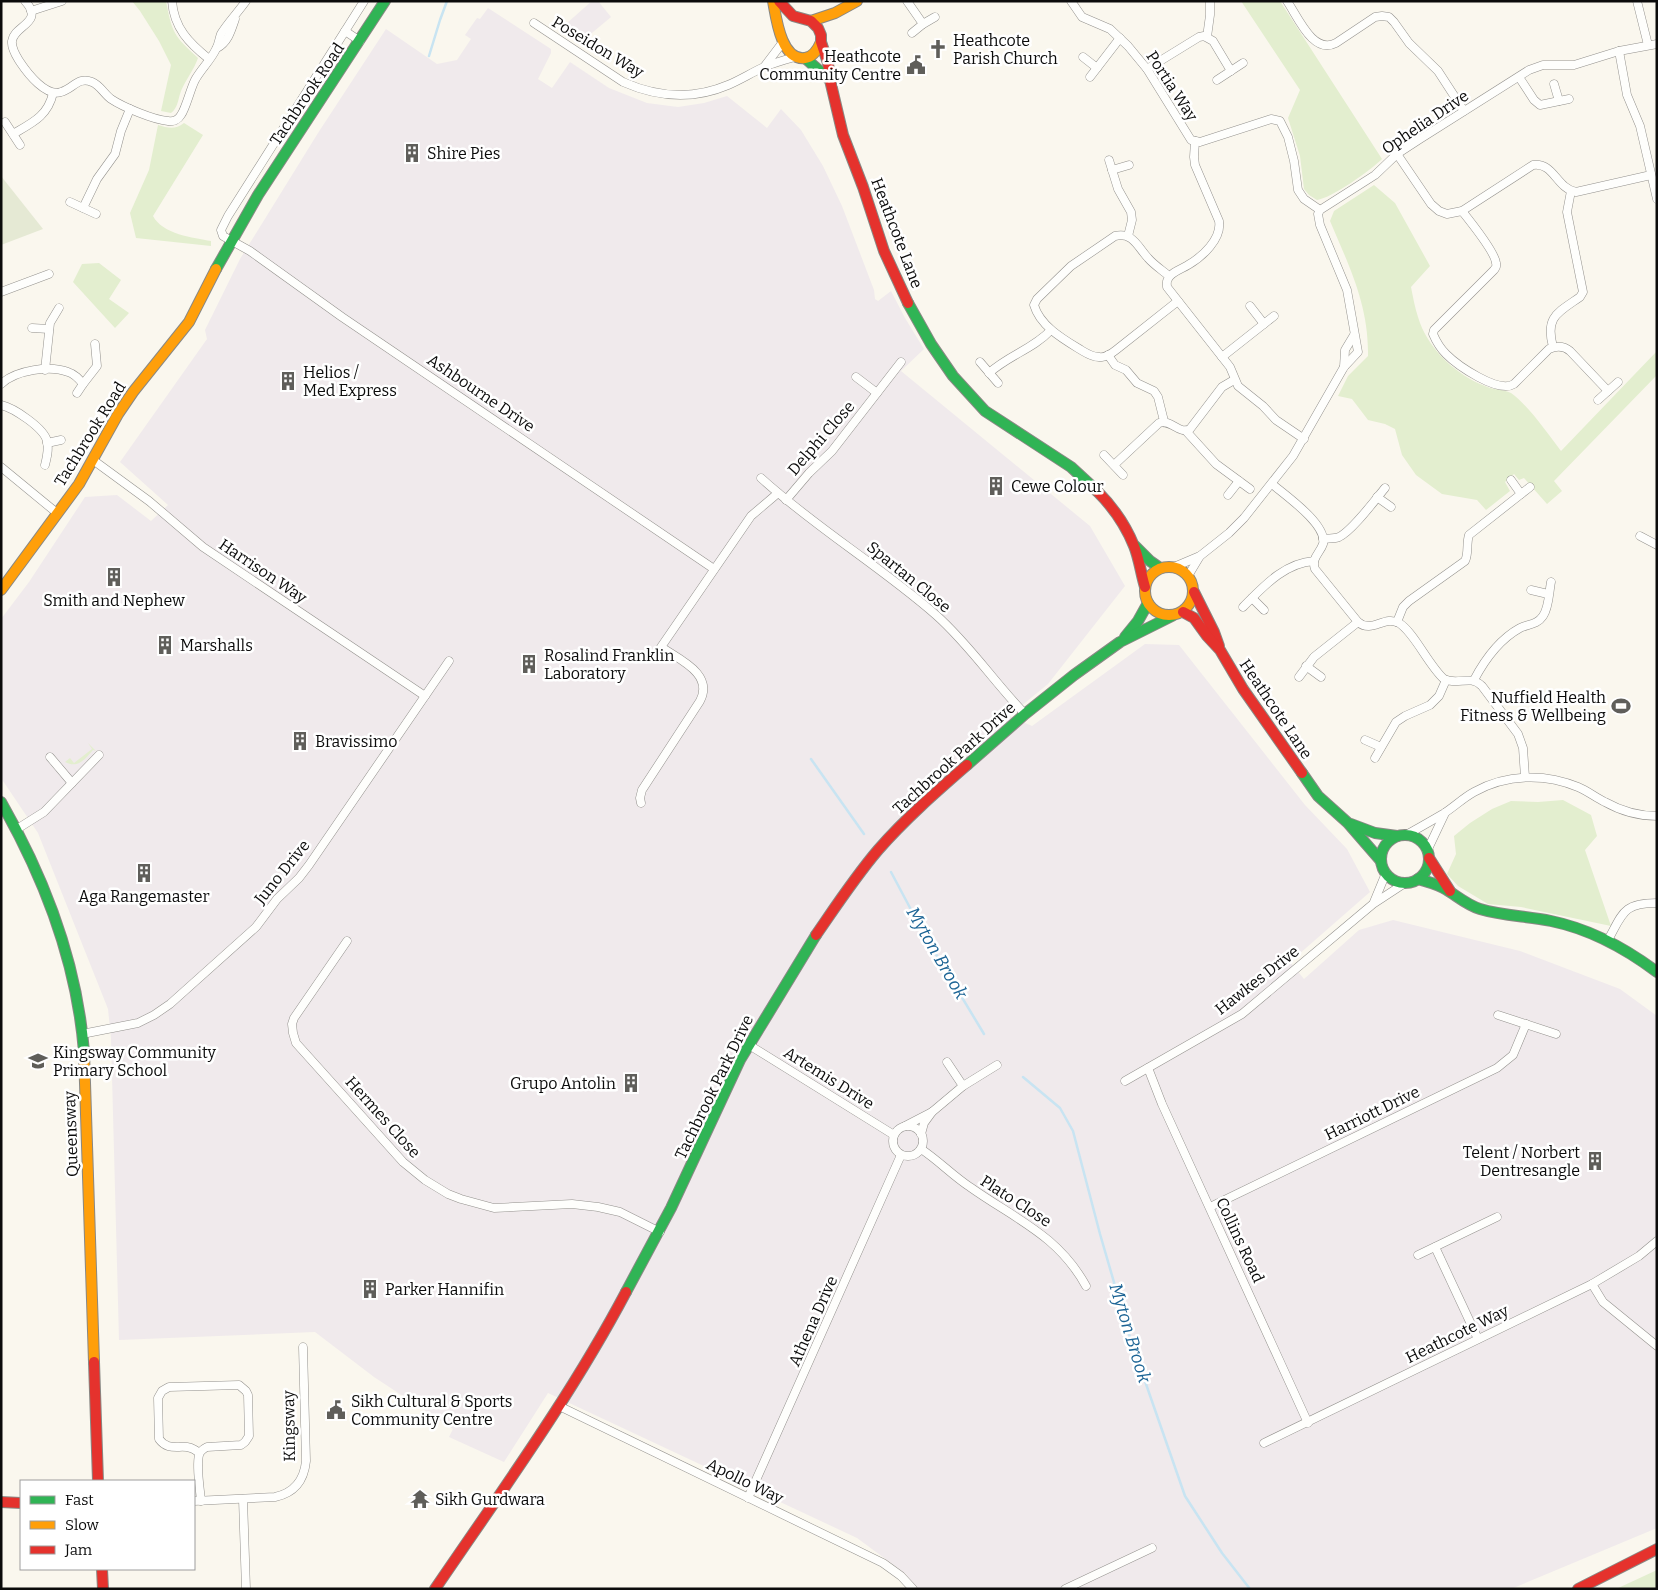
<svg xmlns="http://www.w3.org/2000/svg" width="1658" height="1590" font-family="Bitter,serif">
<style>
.industrial{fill:#f0eaec}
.green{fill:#e3eecf}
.cemetery{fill:#e5e9d4}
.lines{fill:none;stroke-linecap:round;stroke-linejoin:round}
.stream{stroke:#c8e4f2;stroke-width:2.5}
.street-casing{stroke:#93918d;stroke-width:9}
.fast-casing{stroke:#898884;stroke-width:12}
.slow-casing{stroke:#898884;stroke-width:12}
.jam-casing{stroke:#898884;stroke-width:12}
.street{stroke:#fefefc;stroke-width:8}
.fast{stroke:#30b455;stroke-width:10}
.slow{stroke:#ff9f0a;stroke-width:10}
.jam{stroke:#e5322d;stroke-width:10}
.labels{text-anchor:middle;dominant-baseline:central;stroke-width:5;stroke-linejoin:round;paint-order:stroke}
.poi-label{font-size:16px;fill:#0b0b0b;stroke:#fff;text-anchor:start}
.street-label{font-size:16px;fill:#0b0b0b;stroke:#fff}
.water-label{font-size:18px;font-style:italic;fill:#1c6495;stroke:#fff}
</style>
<rect width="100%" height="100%" fill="#faf7ee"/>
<g class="industrial">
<polygon points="592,1 598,1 611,17 581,42 566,24"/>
<polygon points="488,8 551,49 551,53 538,79 552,88 570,62 609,88 647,103 678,107 704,103 727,96 767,128 781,109 801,130 823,166 842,206 874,290 875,299 878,301 891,291 905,318 924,349 901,371 1090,526 1125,586 1048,684 1009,716 1032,726 1145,644 1179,645 1305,805 1347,849 1370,892 1290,962 1304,979 1359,930 1393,920 1520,951 1620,989 1657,1016 1657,1528 1511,1589 915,1589 906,1574 857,1538 548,1393 504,1462 449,1437 453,1429 374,1377 315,1332 119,1340 111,1038 108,1009 38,833 1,778 1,619 29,582 85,497 117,495 151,521 168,505 120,462 207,339 205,330 240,259 318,133 386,29 437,64 457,60 471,39 465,35 477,18 480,19"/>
</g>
<g class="green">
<path d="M132 1H166C172 33 174 36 198 58 194 70 186 79 181 91 178 99 178 108 171 113L161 111 171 65 159 41 140 11Z"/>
<path d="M1241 1H1280L1382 159C1371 170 1332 198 1317 200L1309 195 1304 189 1300 156 1288 118 1300 90Z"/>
<path d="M184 123 203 135 153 216C162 234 194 238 211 241V246L136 238 130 213 149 170 158 125C168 128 175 130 184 123Z"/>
<path d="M1374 185 1395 203 1430 266 1411 287C1413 297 1415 308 1418 317 1427 348 1456 375 1485 386 1493 390 1503 389 1511 393 1528 405 1548 434 1561 451L1657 351V375L1554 481 1562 491 1547 504 1524 478 1519 480 1514 474 1505 482 1510 491 1486 510 1477 500 1442 494 1416 475 1402 455 1395 429 1385 424 1368 420 1352 399 1338 396 1348 376 1368 356C1369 305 1349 266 1330 221L1334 211Z"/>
<polygon points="99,263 121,280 109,299 129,313 115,328 73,282 82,264"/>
<path d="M88 743 96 751 93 750C85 759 78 769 65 762L70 758 74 763 92 749Z"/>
<polygon points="1563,800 1591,815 1597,836 1585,850 1611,926 1521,907 1488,904 1458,886 1447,874 1456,854 1454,836 1470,823 1492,809 1511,801 1538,802"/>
<polygon points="1657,1570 1657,1589 1616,1589"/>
</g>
<polygon class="cemetery" points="1,176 43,229 1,245"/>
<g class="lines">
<g class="stream">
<polyline points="429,56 440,20 447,1"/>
<polyline points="811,759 864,834"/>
<polyline points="891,872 925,936 984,1034"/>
<polyline points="1023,1077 1060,1108 1073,1131 1100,1234 1131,1341 1185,1496 1222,1553 1250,1589"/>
</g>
<g class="street-casing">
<g id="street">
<path d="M25 1C45 23 14 25 12 41 11 49 17 57 20 62 28 74 46 97 61 92 73 89 78 76 92 82 100 85 104 94 111 99 123 107 154 120 168 121 173 122 178 120 181 115 186 108 190 90 195 80 201 69 211 60 216 49 219 44 219 39 221 34 226 25 239 11 246 1"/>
<path d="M172 1C174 28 189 43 209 59"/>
<polyline points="364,1 228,216 221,230 223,236 250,251 342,317 714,569"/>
<polyline points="907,1 923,24 912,33"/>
<polyline points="1071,1 1082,17 1110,29 1128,46 1147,69 1191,140 1200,142 1271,119 1280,121 1288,137 1294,161 1298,190 1304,199 1320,210"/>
<path d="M1287 1C1298 17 1313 55 1336 43L1375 17 1382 16 1389 17 1394 22 1409 43 1438 71 1464 111"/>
<polyline points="1637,1 1648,45"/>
<polyline points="31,11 62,1"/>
<path d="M534 23 623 82C657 97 693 100 728 85 740 80 751 73 762 68 773 63 784 60 795 57"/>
<polyline points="923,24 935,17"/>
<polyline points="345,31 360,41"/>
<polyline points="1207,37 1210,15 1210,1"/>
<path d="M217 48C228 42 231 31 235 19"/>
<polyline points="1619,51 1627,95 1640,126 1657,199"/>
<polyline points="1083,57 1097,68"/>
<polyline points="764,67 783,42"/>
<polyline points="1147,69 1199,37 1204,36 1213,41 1231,71"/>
<polyline points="1090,77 1120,38"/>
<polyline points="1519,77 1534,100 1540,105 1569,99"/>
<polyline points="1217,80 1243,63"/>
<polyline points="1554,84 1559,101"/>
<polyline points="5,122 20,145"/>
<path d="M13 134C32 123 48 116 53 93"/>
<path d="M1195 141 1194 157 1195 165 1219 221C1222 239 1202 257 1188 265 1182 269 1171 272 1168 279 1166 282 1167 284 1167 287L1230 367 1238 386 1263 406 1276 420 1304 439"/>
<path d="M1397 154 1431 204 1439 211 1447 214 1462 211 1533 165C1554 162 1556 188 1576 192L1651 175"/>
<polyline points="1109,160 1118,189 1131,212 1132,220 1128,236"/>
<polyline points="1112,170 1129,165"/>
<polyline points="70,202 96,214"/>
<polyline points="83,208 97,179 115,154 121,131 130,109"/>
<path d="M1462 211C1470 221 1495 252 1496 263 1497 267 1496 267 1494 270L1434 330 1433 334C1436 341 1440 348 1446 354 1457 365 1498 394 1514 384L1549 349C1556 346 1564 346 1570 351L1608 391"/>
<path d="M1169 276C1162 270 1154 265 1148 258 1137 246 1133 232 1115 236L1071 266 1037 299 1034 305C1040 326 1063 339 1081 350 1086 353 1092 357 1099 357 1105 358 1111 354 1116 350L1178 301"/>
<polyline points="1,292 49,274"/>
<polyline points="1250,306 1264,324"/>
<polyline points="32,328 49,329"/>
<path d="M1553 347C1545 317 1557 313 1580 297L1583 292 1567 212 1571 191"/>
<polyline points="1108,355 1115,365 1126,370 1137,383 1154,391 1158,397 1164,421"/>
<polyline points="1222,357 1274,316"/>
<polyline points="980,362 998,383"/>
<polyline points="1344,367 1345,350 1354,335"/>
<polyline points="45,370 50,323 59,308"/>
<path d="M989 373C1009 355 1033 349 1051 330"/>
<polyline points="856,377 877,393"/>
<path d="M1 384C16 370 50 365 68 372 75 374 79 379 83 384L97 366 95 344"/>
<polyline points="77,393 83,384"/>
<polyline points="1598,400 1618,382"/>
<path d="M1 405C14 408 44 428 47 441 49 449 47 457 45 465"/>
<polyline points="1186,431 1216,464 1250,489"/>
<polyline points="47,443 61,440"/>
<polyline points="1104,455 1123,475"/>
<polyline points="93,460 149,501 203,547 425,696"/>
<path d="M1114 465 1159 423C1172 419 1179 435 1190 429L1222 387 1234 380"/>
<polyline points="1,467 57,513"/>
<path d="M761 478C816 528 880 566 936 615 969 644 994 682 1025 714"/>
<polyline points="1511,480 1521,494"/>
<path d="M1272 484C1285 495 1328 525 1323 544 1320 553 1311 558 1315 569L1358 622C1372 634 1384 615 1399 623 1414 632 1429 666 1444 679 1458 686 1470 674 1482 686L1518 734 1523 748 1525 777"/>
<polyline points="1228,495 1239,481"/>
<polyline points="1377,497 1391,507"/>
<polyline points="786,500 809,473 832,451 901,362"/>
<polyline points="1640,536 1657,545"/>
<path d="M1323 539C1328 538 1334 539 1339 537 1352 531 1375 500 1385 488"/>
<polyline points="1174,567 1200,556 1229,533 1244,518 1293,456 1344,367 1358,352 1347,290 1320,225 1318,214 1320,210 1375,175 1397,154 1420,139 1529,70 1543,65 1574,65 1619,51 1657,44"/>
<polyline points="1188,576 1200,556"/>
<polyline points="1531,590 1548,594"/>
<polyline points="1252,598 1264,610"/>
<path d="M1243 607C1263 587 1284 563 1314 561"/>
<path d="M1397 622 1403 607 1409 601 1465 561C1469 553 1466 544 1469 535L1530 487"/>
<polyline points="1306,666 1321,677"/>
<polyline points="1299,677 1314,657 1358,622"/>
<path d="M1474 680C1484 661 1500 639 1520 628 1528 624 1537 625 1543 616 1549 608 1549 592 1551 582"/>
<polyline points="1365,740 1381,747"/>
<polyline points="50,757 72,783"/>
<polyline points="1375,758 1396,722 1405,716 1430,705 1439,696 1446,680"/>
<path d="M641 803 640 798 642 790 700 701C714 674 680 660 661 647L751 516 778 493"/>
<polyline points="17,829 44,812 99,755"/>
<path d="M1406 835C1419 828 1431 821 1443 814 1454 807 1463 798 1474 792 1506 774 1545 773 1578 787 1588 791 1596 798 1605 802 1621 811 1639 816 1657 816"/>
<polyline points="1427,851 1445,813"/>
<polyline points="1374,902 1386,873"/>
<path d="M1608 940C1623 913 1623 903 1657 903"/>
<polyline points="347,941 294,1018 292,1024 293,1033 296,1043 403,1162 425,1180 448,1194 461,1199 494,1208 572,1204 598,1207 620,1212 660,1232"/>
<polyline points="1498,1015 1556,1034"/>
<polyline points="82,1034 138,1023 154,1015 170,1004 256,927 277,899 299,878 309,865 449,661"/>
<polyline points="749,1045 894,1135"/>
<polyline points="947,1062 963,1086"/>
<polyline points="1148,1068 1162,1104 1308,1423"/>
<polyline points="1125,1081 1242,1014 1373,904 1405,883"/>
<circle cx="908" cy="1141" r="15"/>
<polyline points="905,1126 932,1112 963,1086 997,1065"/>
<polyline points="921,1134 924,1123 932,1112"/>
<path d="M921 1149C938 1160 953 1176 970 1187 1015 1219 1058 1235 1086 1286"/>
<polyline points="1210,1207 1497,1068 1513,1055 1526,1024"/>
<polyline points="1435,1247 1478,1339"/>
<polyline points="1418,1255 1497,1217"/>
<polyline points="1592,1284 1603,1302 1657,1346"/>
<polyline points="559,1406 883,1563 901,1576 913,1589"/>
<polyline points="1264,1443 1592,1284 1639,1256 1657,1241"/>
<path d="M199 1453C196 1450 192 1448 187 1447 176 1446 167 1450 159 1439L158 1398 162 1391 169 1387 239 1385 246 1391 248 1395 249 1436 245 1442 241 1445 207 1447C203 1449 200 1451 199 1455 196 1467 200 1488 201 1501"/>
<polyline points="748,1498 901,1155"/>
<polyline points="243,1499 246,1589"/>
<path d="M194 1501 275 1497C294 1493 304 1481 306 1461L303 1347"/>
<polyline points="1065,1589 1152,1548"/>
</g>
</g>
<g class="fast-casing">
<g id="fast">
<polyline points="805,58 830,80"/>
<polyline points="216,269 258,195 385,1"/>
<polyline points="908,303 931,344 953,376 985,411 1071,467 1097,491"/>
<polyline points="1135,546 1150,561 1160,568"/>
<polyline points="1125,637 1138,621 1148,603"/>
<polyline points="967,765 1025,714 1074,675 1120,642 1172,616"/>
<polyline points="1302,773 1318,796 1348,823 1381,861"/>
<path d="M1 802C45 879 77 962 84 1052"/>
<polyline points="1351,824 1375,833 1397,836"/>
<circle cx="1405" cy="859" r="24"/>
<path d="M1418 879C1428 882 1438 884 1447 890 1457 896 1467 905 1480 909 1503 916 1527 916 1551 921 1590 929 1625 948 1657 972"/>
<polyline points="626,1292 671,1208 740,1060 816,935"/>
</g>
</g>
<g class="slow-casing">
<g id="slow">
<path d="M773 1C776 17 781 61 805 58 813 57 818 49 821 42"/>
<polyline points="811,21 835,13 857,1"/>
<circle cx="1169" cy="591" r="24"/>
<polyline points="1,590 79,484 118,414 133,392 189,322 216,269"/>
<polyline points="84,1052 94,1362"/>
</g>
</g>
<g class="jam-casing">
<g id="jam">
<polyline points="779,1 793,16 811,21 818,28 821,35 821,42 828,63 830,80 843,135 863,187 884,251 908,303"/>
<path d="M1097 491C1112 506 1126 526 1134 546 1139 558 1141 574 1145 587"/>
<polyline points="1194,592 1214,632 1219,646"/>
<polyline points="1183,612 1194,618 1207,636 1220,650 1243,689 1302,773"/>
<polyline points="1429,858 1450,891"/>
<path d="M816 935C836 906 855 877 878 850 905 819 936 792 967 765"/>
<polyline points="94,1362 98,1481"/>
<polyline points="1,1502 21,1503"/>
<polyline points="102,1569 103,1589"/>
<path d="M435 1589C501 1492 571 1396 626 1292"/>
<polyline points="1578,1589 1657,1549"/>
</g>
</g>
<use href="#street" class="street"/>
<use href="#fast" class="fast"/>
<use href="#slow" class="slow"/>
<use href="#jam" class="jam"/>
</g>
<defs>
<g id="church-bare" transform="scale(1.5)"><path d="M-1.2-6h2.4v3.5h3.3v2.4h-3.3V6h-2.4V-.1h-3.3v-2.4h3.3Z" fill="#5f5e5a" stroke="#fff" stroke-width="2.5" paint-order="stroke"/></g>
<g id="civic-bare" transform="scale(1.5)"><path d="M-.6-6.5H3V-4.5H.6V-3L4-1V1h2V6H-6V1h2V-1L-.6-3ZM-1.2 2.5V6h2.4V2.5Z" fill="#5f5e5a" stroke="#fff" stroke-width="2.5" paint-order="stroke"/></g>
<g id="building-bare" transform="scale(1.5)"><path d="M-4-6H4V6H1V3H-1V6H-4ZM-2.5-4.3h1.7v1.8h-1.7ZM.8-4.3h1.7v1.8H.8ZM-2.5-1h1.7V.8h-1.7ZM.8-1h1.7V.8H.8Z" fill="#5f5e5a" stroke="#fff" stroke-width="2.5" paint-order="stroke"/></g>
<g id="stadium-bare" transform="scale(1.5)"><path d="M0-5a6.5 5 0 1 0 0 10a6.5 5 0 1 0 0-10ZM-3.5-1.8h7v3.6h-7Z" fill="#5f5e5a" stroke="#fff" stroke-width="2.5" paint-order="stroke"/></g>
<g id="school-bare" transform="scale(1.5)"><path d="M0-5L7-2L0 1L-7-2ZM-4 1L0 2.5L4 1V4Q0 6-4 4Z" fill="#5f5e5a" stroke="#fff" stroke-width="2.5" paint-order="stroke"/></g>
<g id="temple-bare" transform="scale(1.5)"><path d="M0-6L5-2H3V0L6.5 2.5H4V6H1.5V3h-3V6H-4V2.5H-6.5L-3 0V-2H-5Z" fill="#5f5e5a" stroke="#fff" stroke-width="2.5" paint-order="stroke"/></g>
</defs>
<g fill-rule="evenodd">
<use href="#church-bare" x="938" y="49"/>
<use href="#civic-bare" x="916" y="65"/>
<use href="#building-bare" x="412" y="153"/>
<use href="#building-bare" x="288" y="381"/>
<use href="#building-bare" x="996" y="486"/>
<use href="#building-bare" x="114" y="577"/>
<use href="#building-bare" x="165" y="645"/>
<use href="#building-bare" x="529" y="664"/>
<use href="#stadium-bare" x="1621" y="706"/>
<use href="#building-bare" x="300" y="741"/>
<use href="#building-bare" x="144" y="873"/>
<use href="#school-bare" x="38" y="1061"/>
<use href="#building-bare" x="631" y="1083"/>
<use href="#building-bare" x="1595" y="1161"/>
<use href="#building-bare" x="370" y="1289"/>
<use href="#civic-bare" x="336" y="1410"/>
<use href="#temple-bare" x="420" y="1499"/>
</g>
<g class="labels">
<g class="poi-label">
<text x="953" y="40">Heathcote<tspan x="953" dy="18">Parish Church</tspan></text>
<text x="901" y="56" text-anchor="end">Heathcote<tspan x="901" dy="18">Community Centre</tspan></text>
<text x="427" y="153">Shire Pies</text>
<text x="303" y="372">Helios /<tspan x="303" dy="18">Med Express</tspan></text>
<text x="1011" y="486">Cewe Colour</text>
<text x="114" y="600" text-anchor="middle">Smith and Nephew</text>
<text x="180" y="645">Marshalls</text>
<text x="544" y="655">Rosalind Franklin<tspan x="544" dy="18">Laboratory</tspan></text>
<text x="1606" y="697" text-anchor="end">Nuffield Health<tspan x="1606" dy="18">Fitness &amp; Wellbeing</tspan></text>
<text x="315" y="741">Bravissimo</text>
<text x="144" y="896" text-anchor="middle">Aga Rangemaster</text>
<text x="53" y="1052">Kingsway Community<tspan x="53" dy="18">Primary School</tspan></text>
<text x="616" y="1083" text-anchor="end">Grupo Antolin</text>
<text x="1580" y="1152" text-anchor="end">Telent / Norbert<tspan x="1580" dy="18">Dentresangle</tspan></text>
<text x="385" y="1289">Parker Hannifin</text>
<text x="351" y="1401">Sikh Cultural &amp; Sports<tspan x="351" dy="18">Community Centre</tspan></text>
<text x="435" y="1499">Sikh Gurdwara</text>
</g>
<g class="street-label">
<text transform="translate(598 47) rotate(31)">Poseidon Way</text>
<text transform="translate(1172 86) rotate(57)">Portia Way</text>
<text transform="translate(307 94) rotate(-56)">Tachbrook Road</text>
<text transform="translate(1425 122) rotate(-34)">Ophelia Drive</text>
<text transform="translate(897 233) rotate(69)">Heathcote Lane</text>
<text transform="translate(481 393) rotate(34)">Ashbourne Drive</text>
<text transform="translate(90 434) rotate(-58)">Tachbrook Road</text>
<text transform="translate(821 438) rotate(-49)">Delphi Close</text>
<text transform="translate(263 571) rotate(34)">Harrison Way</text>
<text transform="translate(909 577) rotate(39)">Spartan Close</text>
<text transform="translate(1276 709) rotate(56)">Heathcote Lane</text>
<text transform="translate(954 758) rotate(-42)">Tachbrook Park Drive</text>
<text transform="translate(282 872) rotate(-51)">Juno Drive</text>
<text transform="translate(1257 980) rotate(-38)">Hawkes Drive</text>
<text transform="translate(829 1078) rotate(32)">Artemis Drive</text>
<text transform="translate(714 1087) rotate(-64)">Tachbrook Park Drive</text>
<text transform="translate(1372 1113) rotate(-26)">Harriott Drive</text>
<text transform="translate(383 1117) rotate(48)">Hermes Close</text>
<text transform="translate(71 1134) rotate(-92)">Queensway</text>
<text transform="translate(1016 1201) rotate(33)">Plato Close</text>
<text transform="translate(1240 1240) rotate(65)">Collins Road</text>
<text transform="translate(813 1321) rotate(-66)">Athena Drive</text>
<text transform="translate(1457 1334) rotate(-26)">Heathcote Way</text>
<text transform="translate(289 1426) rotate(-91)">Kingsway</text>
<text transform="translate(745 1481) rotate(26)">Apollo Way</text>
</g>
<g class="water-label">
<text transform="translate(937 953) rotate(60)">Myton Brook</text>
<text transform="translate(1130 1333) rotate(73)">Myton Brook</text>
</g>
</g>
<rect width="1658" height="1590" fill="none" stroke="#0b0b0b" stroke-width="5"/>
<rect x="20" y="1480" width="175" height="90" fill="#ffffff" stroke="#9d9d9d"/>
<rect x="30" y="1496" width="25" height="8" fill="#30b455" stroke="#9d9d9d"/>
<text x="65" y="1505" font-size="15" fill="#0b0b0b">Fast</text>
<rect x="30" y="1521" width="25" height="8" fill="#ff9f0a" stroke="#9d9d9d"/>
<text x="65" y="1530" font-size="15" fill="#0b0b0b">Slow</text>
<rect x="30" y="1546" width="25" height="8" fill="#e5322d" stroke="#9d9d9d"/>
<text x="65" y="1555" font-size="15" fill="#0b0b0b">Jam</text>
</svg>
